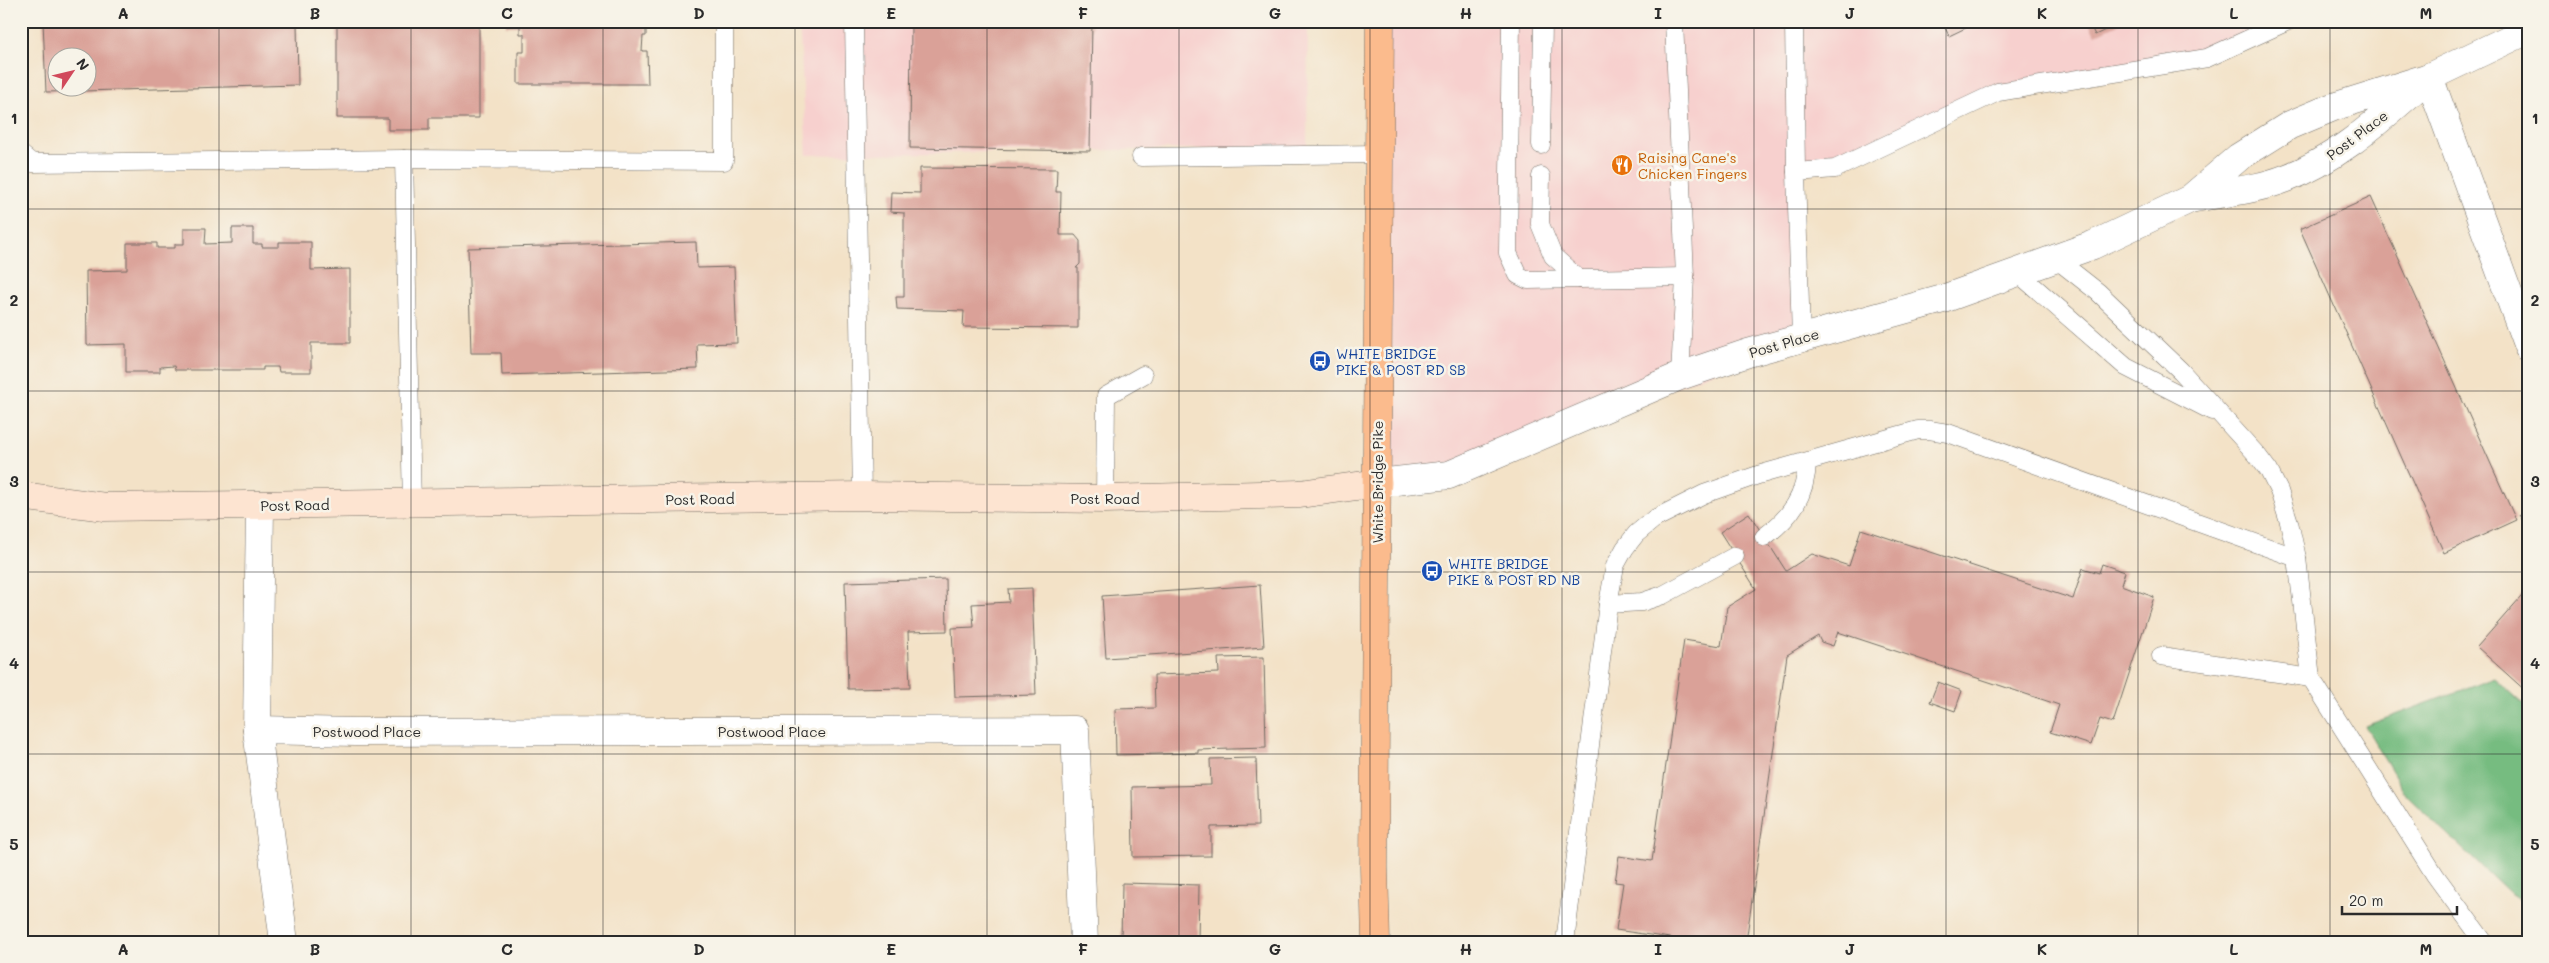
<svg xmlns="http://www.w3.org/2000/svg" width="2549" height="963" font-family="Mali,sans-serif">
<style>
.built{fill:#f7d0ce}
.forest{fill:#76bc80;stroke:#507456}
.building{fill:#daa198;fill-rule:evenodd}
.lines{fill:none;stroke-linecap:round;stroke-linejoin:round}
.lane-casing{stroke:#716b62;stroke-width:19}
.street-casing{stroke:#716b62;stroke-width:29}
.secondary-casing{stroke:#716b62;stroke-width:29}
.primary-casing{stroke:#716b62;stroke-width:29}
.lane{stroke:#fff;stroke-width:18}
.street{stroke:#fff;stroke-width:28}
.secondary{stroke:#fde4d1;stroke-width:28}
.primary{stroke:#fbbb8d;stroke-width:28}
.grid{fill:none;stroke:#2b2b2b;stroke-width:1;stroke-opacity:0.55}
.labels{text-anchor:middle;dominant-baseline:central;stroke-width:5;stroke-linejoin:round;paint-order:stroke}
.street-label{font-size:14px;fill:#2b2b2b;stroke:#f7f3e8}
.food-label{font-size:14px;fill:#c56008;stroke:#f7f3e8;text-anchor:start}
.transit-label{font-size:14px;fill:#164399;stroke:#f7f3e8;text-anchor:start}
.neatline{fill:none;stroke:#2b2b2b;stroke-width:2}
.grid-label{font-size:16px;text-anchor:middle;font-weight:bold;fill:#2b2b2b}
</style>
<rect width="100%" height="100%" fill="#f7f3e8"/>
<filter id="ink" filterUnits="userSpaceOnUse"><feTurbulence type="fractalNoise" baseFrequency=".02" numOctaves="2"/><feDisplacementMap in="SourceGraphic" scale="10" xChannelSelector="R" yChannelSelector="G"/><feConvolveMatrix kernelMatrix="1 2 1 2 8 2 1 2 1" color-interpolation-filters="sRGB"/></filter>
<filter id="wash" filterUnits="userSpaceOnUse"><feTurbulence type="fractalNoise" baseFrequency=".0096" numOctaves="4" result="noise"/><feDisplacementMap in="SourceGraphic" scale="20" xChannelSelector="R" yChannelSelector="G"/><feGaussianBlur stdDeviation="1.12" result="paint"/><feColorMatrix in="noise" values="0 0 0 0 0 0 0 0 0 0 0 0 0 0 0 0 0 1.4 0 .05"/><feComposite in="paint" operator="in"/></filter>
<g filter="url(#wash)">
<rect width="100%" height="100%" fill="#f3e2c7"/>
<g class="built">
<polygon points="799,21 1308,21 1307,147 807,155"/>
<polygon points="1382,21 2288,21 2207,58 1998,92 1835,169 1796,172 1801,338 1495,457 1378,483"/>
</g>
<polygon class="forest" points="2495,678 2528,708 2528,905 2509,893 2407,796 2365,726"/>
<g id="blocks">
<g class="building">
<path d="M43 21H297L298 85 46 92ZM58 58H88V88H58Z"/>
<polygon points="337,21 479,21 479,118 429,118 429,130 388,130 388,118 337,118"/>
<polygon points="506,21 659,21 659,26 646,26 646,36 643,36 642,51 647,51 648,84 518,84 518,52 524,52 524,34 520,34 520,26 506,26"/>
<polygon points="911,21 1092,21 1090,151 910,148"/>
<polygon points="1942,21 1980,21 1949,36"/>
<polygon points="2088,21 2124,21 2095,35"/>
<polygon points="920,168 1057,169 1056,192 1061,192 1060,235 1075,235 1080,241 1080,264 1076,268 1078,268 1078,328 963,327 964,311 897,309 896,297 904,297 904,213 890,212 891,192 920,193"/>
<polygon points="2371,197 2516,520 2444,553 2300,229"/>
<polygon points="184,228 206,228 205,244 232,243 232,228 253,228 253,244 262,244 262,247 279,247 279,242 311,242 311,270 350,269 350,343 311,343 311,372 279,372 278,367 263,367 263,370 175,370 174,366 160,367 160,372 126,372 126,344 87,345 86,271 127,270 127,243 157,243 157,248 175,248 175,244 184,244"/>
<polygon points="696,242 697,268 734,267 737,343 697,344 698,369 502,375 501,353 471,353 468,248"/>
<polygon points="2528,509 2528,528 2519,515"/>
<polygon points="1749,513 1786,571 1812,554 1849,566 1861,529 2073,599 2083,568 2099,573 2102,564 2125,572 2121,585 2154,597 2113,723 2100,719 2091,745 2050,732 2059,705 1838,632 1833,646 1821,642 1818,636 1787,655 1746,942 1697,942 1616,930 1623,883 1615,882 1619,856 1652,861 1684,640 1721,646 1727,607 1756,589 1720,532"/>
<polygon points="946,579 947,631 908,632 910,688 848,689 845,582"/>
<polygon points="1260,585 1264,647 1106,658 1102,596"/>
<polygon points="1032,588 1036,695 955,697 952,628 974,627 972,604 1009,602 1008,589"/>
<polygon points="2528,589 2528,693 2477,647"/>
<polygon points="1264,657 1266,748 1198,750 1198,753 1116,755 1115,709 1155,708 1154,675 1219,673 1218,658"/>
<polygon points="1938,682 1962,691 1955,711 1930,702"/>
<polygon points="1256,758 1258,826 1211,827 1211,856 1133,857 1132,787 1211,785 1210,759"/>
<polygon points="1122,883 1199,885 1198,942 1121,942"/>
</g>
</g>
</g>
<g filter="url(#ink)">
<use href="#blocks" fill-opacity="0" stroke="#716b62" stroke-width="1"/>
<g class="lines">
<g class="lane-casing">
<g id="lane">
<polyline points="854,21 862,496"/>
<polyline points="1511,21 1508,253 1518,275 1528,280 1685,277"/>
<polyline points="1674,21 1685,277 1680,376"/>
<polyline points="1794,21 1796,172"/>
<polyline points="1541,145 1543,21"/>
<polyline points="21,154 32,163 404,159 724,161 724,21"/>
<polyline points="1141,157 1378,154"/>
<polyline points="404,159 412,504"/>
<polyline points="1541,176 1540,224 1553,256 1579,279"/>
<polyline points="2056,259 2098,292 2181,371 2257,455 2269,471 2279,491 2289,522 2297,558 2311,678 2435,875 2484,942"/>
<polyline points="2018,273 2126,367 2212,411"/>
<polyline points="1801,338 1796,172 1835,169 1998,92 2207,58 2288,21"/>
<polyline points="1105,499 1106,396 1143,375"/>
<path d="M1764 537C1791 517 1806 496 1807 462"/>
<polyline points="1608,604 1642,602 1663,595 1735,556"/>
<polyline points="2161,656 2311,678"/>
<polyline points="1565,942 1608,604 1615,566 1625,548 1636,534 1654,519 1704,494 1758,475 1918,430 1929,430 1948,433 2297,558"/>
</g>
</g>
<g class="street-casing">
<g id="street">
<polyline points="2528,30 2429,77 2528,347"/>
<path d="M1378 483 1449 475 1680 376 1748 353 1943 299 2093 245 2190 199 2239 157 2290 125 2333 107 2429 77C2384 115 2342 157 2287 178 2257 190 2221 193 2190 199"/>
<polyline points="257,730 260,506"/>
<polyline points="284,942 257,730 356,732 1075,730 1084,942"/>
</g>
</g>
<g class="secondary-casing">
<polyline id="secondary" points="21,496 105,507 862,496 1105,499 1300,494 1378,483"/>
</g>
<g class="primary-casing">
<polyline id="primary" points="1376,942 1374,868 1380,21"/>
</g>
<use href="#lane" class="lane"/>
<use href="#street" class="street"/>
<use href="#secondary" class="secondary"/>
<use href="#primary" class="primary"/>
</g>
</g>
<path class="grid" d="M219 21V942M411 21V942M603 21V942M795 21V942M987 21V942M1179 21V942M1370 21V942M1562 21V942M1754 21V942M1946 21V942M2138 21V942M2330 21V942M21 209H2528M21 391H2528M21 572H2528M21 754H2528"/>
<defs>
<g id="restaurant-disc" transform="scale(1.125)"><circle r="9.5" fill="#e8710a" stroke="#f7f3e8"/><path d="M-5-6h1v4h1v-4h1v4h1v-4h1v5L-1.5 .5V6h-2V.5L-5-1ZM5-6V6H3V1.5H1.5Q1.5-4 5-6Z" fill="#fff"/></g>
<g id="bus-disc" transform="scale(1.125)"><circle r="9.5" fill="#1a4fb4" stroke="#f7f3e8"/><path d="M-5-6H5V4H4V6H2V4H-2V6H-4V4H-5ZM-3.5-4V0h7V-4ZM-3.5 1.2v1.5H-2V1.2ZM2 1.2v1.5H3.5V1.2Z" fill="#fff"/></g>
</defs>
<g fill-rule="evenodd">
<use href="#restaurant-disc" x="1622" y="165"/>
<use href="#bus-disc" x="1320" y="361"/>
<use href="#bus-disc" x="1432" y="571"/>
</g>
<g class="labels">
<g class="street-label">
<text transform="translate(2357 135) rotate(-37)">Post Place</text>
<text transform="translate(1784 343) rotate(-16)">Post Place</text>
<text transform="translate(1377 482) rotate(-90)">White Bridge Pike</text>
<text x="1105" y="498">Post Road</text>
<text transform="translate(700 499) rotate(-1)">Post Road</text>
<text transform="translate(295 505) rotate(-1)">Post Road</text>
<text x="367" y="731">Postwood Place</text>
<text x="772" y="731">Postwood Place</text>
</g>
<g class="food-label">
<text x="1638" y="157">Raising Cane's<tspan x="1638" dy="16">Chicken Fingers</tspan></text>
</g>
<g class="transit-label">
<text x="1336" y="353">WHITE BRIDGE<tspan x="1336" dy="16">PIKE &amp; POST RD SB</tspan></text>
<text x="1448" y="563">WHITE BRIDGE<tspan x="1448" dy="16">PIKE &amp; POST RD NB</tspan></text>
</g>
</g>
<rect width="2549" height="963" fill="none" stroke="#f7f3e8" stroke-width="55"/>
<g transform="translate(72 72) rotate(55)"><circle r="24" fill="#f7f3e8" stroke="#a5a39c"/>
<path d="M0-4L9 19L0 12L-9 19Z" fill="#d1495b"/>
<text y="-8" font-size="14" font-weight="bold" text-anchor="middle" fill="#2b2b2b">N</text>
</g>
<path d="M2342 906v8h115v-8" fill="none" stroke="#2b2b2b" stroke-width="2.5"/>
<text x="2349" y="906" font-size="15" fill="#2b2b2b" stroke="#f7f3e8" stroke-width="4" paint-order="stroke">20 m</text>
<rect x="28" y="28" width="2494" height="908" class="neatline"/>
<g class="grid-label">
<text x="123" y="19">A</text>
<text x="315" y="19">B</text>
<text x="507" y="19">C</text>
<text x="699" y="19">D</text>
<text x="891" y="19">E</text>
<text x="1083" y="19">F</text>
<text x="1275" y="19">G</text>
<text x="1466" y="19">H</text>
<text x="1658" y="19">I</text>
<text x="1850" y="19">J</text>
<text x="2042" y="19">K</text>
<text x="2234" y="19">L</text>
<text x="2426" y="19">M</text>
<text x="14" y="124">1</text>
<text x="2535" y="124">1</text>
<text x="14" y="306">2</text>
<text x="2535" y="306">2</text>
<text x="14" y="487">3</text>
<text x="2535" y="487">3</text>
<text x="14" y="669">4</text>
<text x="2535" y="669">4</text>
<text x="14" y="850">5</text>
<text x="2535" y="850">5</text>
<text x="123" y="955">A</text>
<text x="315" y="955">B</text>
<text x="507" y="955">C</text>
<text x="699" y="955">D</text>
<text x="891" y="955">E</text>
<text x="1083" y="955">F</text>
<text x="1275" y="955">G</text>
<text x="1466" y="955">H</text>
<text x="1658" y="955">I</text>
<text x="1850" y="955">J</text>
<text x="2042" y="955">K</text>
<text x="2234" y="955">L</text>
<text x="2426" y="955">M</text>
</g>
</svg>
